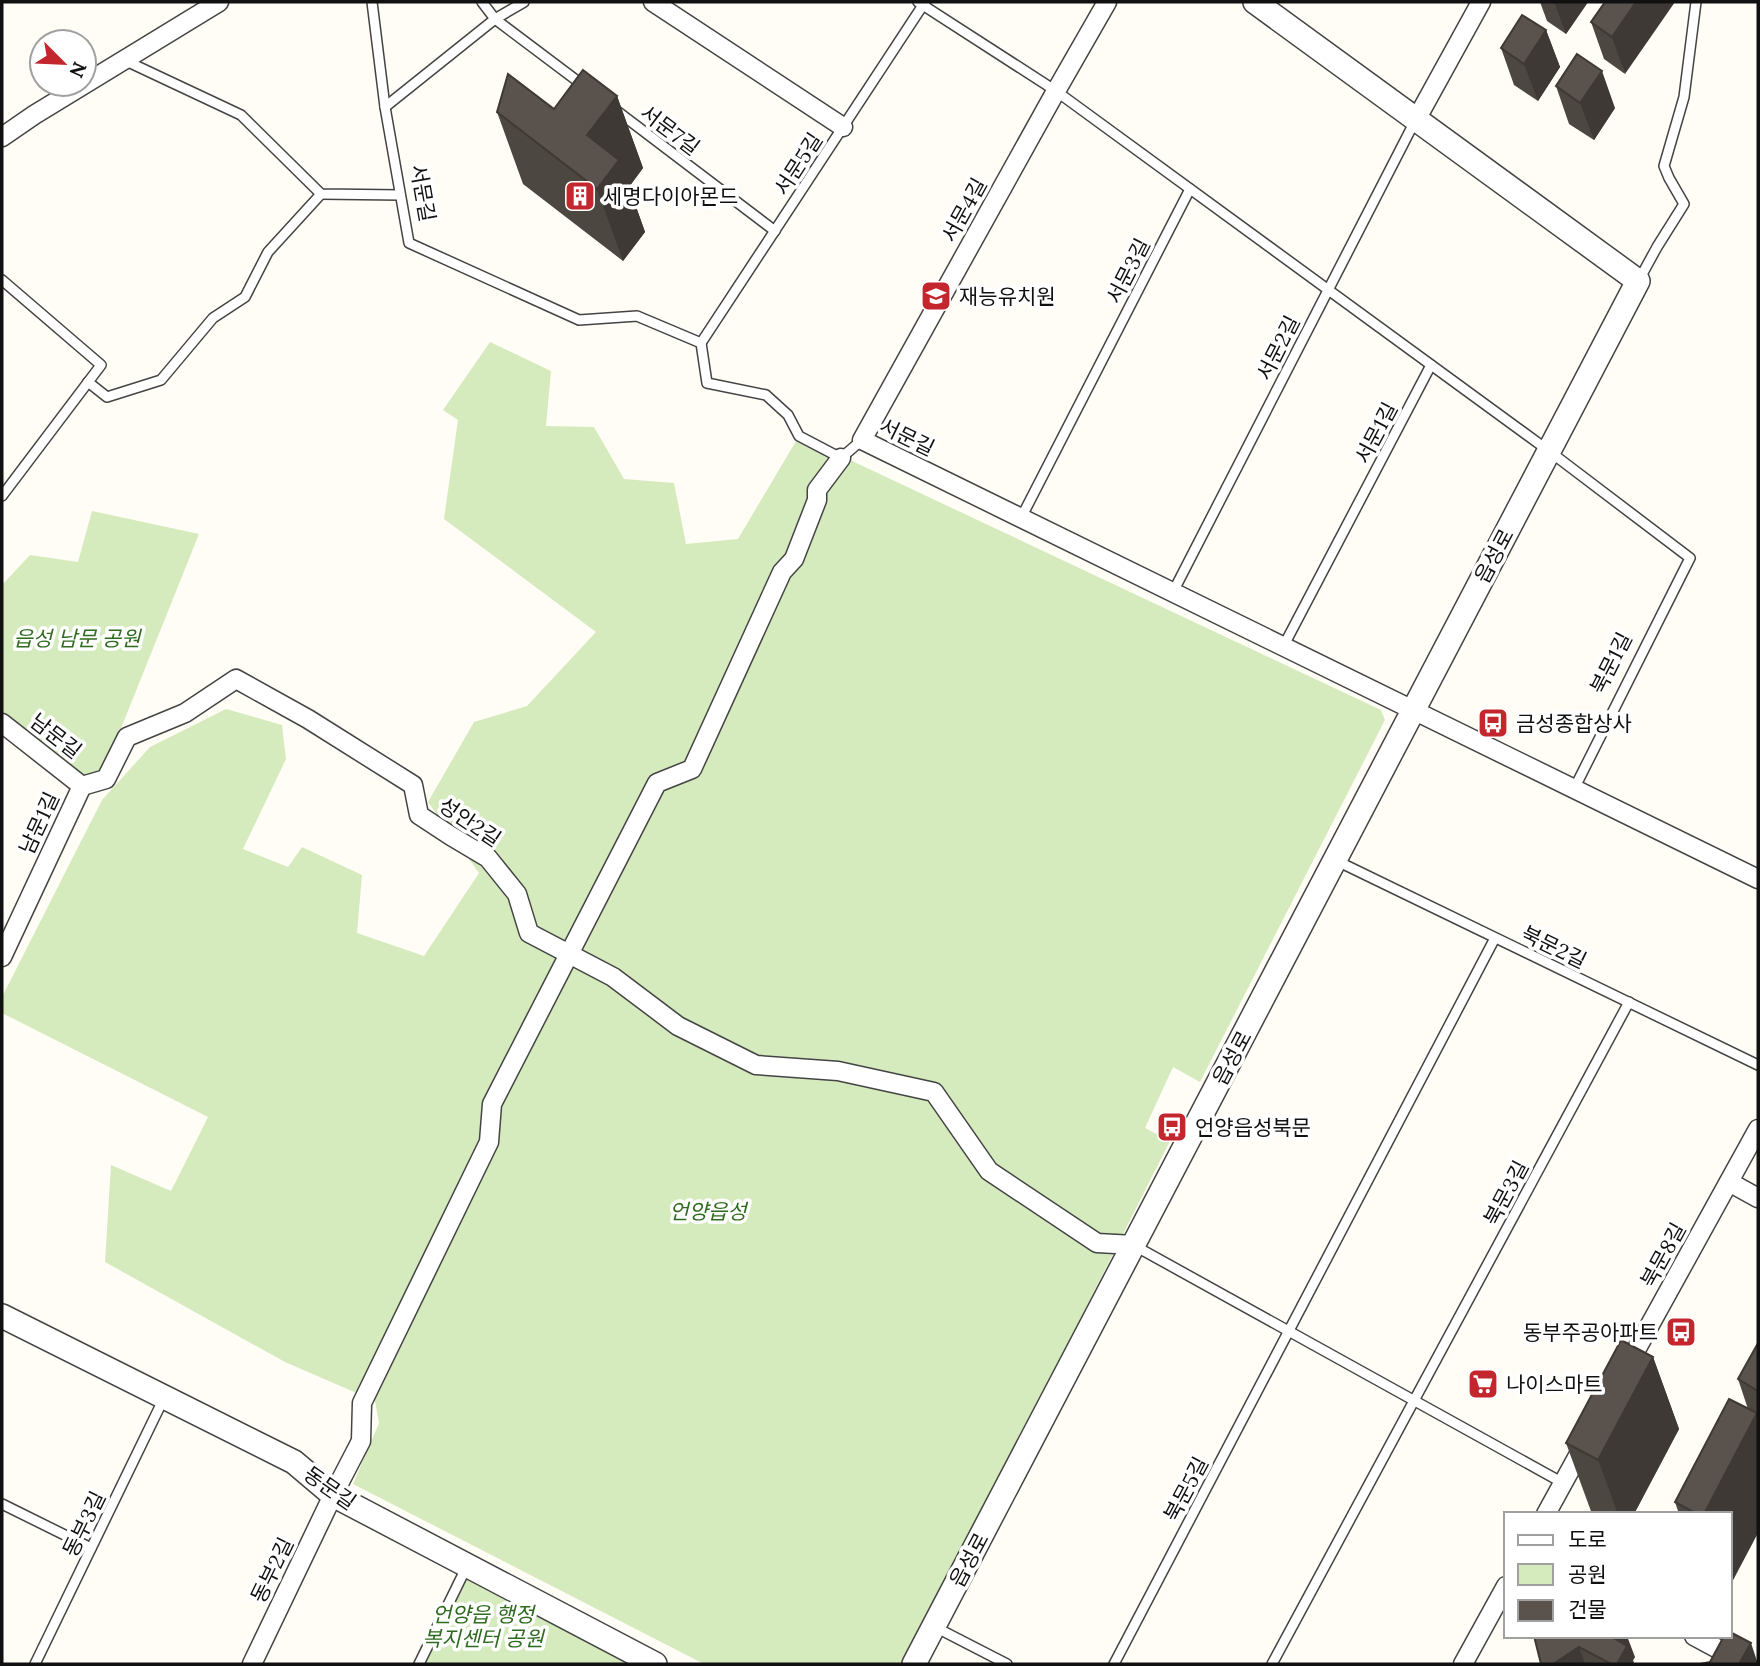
<svg xmlns="http://www.w3.org/2000/svg" width="1760" height="1666" font-family="Lora,'Noto Sans KR',serif">
<style>
.green{fill:#d5ebbd}
.lines{fill:none;stroke-linecap:round;stroke-linejoin:round}
.service-casing{stroke:#444;stroke-width:12}
.minor-casing{stroke:#444;stroke-width:21}
.tertiary-casing{stroke:#444;stroke-width:26}
.service{stroke:#fff;stroke-width:9}
.minor{stroke:#fff;stroke-width:18}
.tertiary{stroke:#fff;stroke-width:23}
.wall{fill:#4d4742}
.shaded-wall{fill:#3f3936}
.building{fill:#5a524d;stroke:#3f3936;stroke-width:2}
.labels{text-anchor:middle;dominant-baseline:central;stroke-width:7;stroke-linejoin:round;paint-order:stroke}
.street-label{font-size:21px;fill:#111;stroke:#fff}
.poi-label{font-size:21px;fill:#111;stroke:#fff;text-anchor:start}
.park-label{font-size:21px;font-style:italic;fill:#2f6b1f;stroke:#fff}
</style>
<rect width="100%" height="100%" fill="#fffdf5"/>
<g class="green">
<polygon points="490,342 551,371 546,426 594,427 624,479 674,483 686,544 738,539 799,436 1381,710 1385,720 1200,1082 1173,1067 1145,1128 1170,1141 992,1494 902,1664 704,1664 353,1484 379,1423 375,1401 285,1362 105,1262 111,1165 171,1191 208,1117 2,1013 2,997 102,800 150,747 226,709 282,725 286,759 243,849 288,867 302,847 362,875 357,933 424,956 479,873 428,802 474,722 527,706 596,632 444,519 458,420 443,410"/>
<polygon points="92,511 199,534 103,773 81,776 2,715 2,585 30,555 78,562"/>
<polygon points="466,1576 635,1664 423,1664"/>
</g>
<g class="lines">
<g class="service-casing">
<g id="service">
<polyline points="372,2 385,107 409,243 579,320 637,316 701,343 707,383 766,395 788,415 799,436 841,458 862,440"/>
<polyline points="482,2 495,19 584,86"/>
<polyline points="918,2 1056,91 1549,451 1690,558 1574,789"/>
<polyline points="124,60 241,115 321,194 400,195"/>
<polyline points="385,107 495,19 524,2"/>
<polyline points="617,111 775,231"/>
<polyline points="2,280 101,365 2,496"/>
<polyline points="1639,280 1657,247 1684,204 1669,178 1664,166 1684,97 1696,2"/>
<polyline points="701,343 925,2"/>
<polyline points="88,382 107,397 161,380 213,318 245,297 268,252 321,194"/>
<polyline points="1021,518 1190,189"/>
<polyline points="1173,592 1415,121"/>
<polyline points="1283,647 1431,365"/>
<polyline points="1337,861 1758,1065"/>
<polyline points="1135,1246 1563,1483"/>
<polyline points="2,1504 91,1548"/>
<polyline points="935,1627 1007,1664"/>
<polyline points="35,1664 164,1398"/>
<polyline points="419,1664 467,1566"/>
<polyline points="1114,1664 1495,938"/>
<polyline points="1272,1664 1629,1002"/>
</g>
</g>
<g class="minor-casing">
<g id="minor">
<polyline points="653,2 843,127"/>
<polyline points="1107,2 1056,91 862,440 1758,879"/>
<polyline points="1416,120 1481,2"/>
<polyline points="2,137 34,115 219,2"/>
<polyline points="2,723 82,786"/>
<polyline points="82,786 106,779 127,737 185,713 236,679 308,719 413,785 419,815 451,836 488,858 517,894 529,933 613,977 678,1026 756,1065 838,1071 934,1092 989,1171 1097,1243 1134,1245"/>
<polyline points="2,957 82,786"/>
<polyline points="1729,1182 1758,1198"/>
<polyline points="1625,1370 1758,1129"/>
<polyline points="1546,1514 1585,1443"/>
<polyline points="1694,1636 1746,1664"/>
<polyline points="252,1664 333,1495 361,1441 362,1403 489,1142 492,1104 657,783 692,769 782,572 794,559 817,500 817,490 841,458"/>
<polyline points="1463,1664 1506,1586"/>
</g>
</g>
<g class="tertiary-casing">
<g id="tertiary">
<polyline points="2,1316 294,1462 333,1495 655,1664"/>
<polyline points="914,1664 1638,281 1255,2"/>
</g>
</g>
<use href="#service" class="service"/>
<use href="#minor" class="minor"/>
<use href="#tertiary" class="tertiary"/>
</g>
<g class="wall">
<polygon points="1540,2 1588,2 1566,34 1547,21"/>
<polygon points="1605,2 1625,74 1604,59 1591,22"/>
<polygon points="1546,30 1560,67 1538,101 1514,85 1501,48"/>
<polygon points="1556,86 1615,108 1594,140 1569,124"/>
<polygon points="617,96 643,168 629,187 645,232 623,261 523,184 497,112 554,109"/>
<polygon points="1758,1343 1758,1533 1730,1514 1679,1514 1675,1502 1748,1409 1738,1379"/>
<polygon points="1653,1357 1679,1429 1634,1514 1592,1514 1566,1443"/>
<polygon points="1534,1636 1635,1657 1633,1660 1634,1664 1541,1664"/>
</g>
<g class="shaded-wall">
<polygon points="1554,2 1588,2 1566,34"/>
<polygon points="1636,2 1675,2 1625,74 1612,37"/>
<polygon points="1546,30 1560,67 1538,101 1524,64"/>
<polygon points="1602,71 1615,108 1594,140 1580,103"/>
<polygon points="617,96 643,168 629,187 645,232 623,261 597,189 587,135"/>
<polygon points="1653,1357 1679,1429 1634,1514 1618,1514 1598,1460"/>
<polygon points="1757,1413 1758,1533 1730,1586 1730,1514 1704,1514"/>
<polygon points="1592,1636 1627,1636 1635,1657 1633,1660 1634,1664 1611,1664"/>
<polygon points="1751,1643 1758,1664 1739,1664"/>
<polygon points="1579,1647 1585,1664 1553,1664"/>
</g>
<g class="building">
<polygon points="1605,2 1636,2 1612,37 1591,22"/>
<polygon points="1522,15 1546,30 1524,64 1501,48"/>
<polygon points="1577,54 1602,71 1580,103 1556,86"/>
<polygon points="583,70 617,96 587,135 619,160 597,189 497,112 508,74 554,109"/>
<polygon points="1621,1340 1653,1357 1598,1460 1566,1443"/>
<polygon points="1758,1343 1758,1391 1738,1379"/>
<polygon points="1729,1399 1757,1413 1704,1514 1697,1514 1675,1502"/>
<polygon points="1730,1632 1751,1643 1739,1664 1700,1664 1710,1662 1724,1636 1730,1636"/>
<polygon points="1534,1636 1610,1636 1627,1646 1617,1664 1611,1664 1579,1647 1553,1664 1541,1664"/>
</g>
<defs>
<g id="building-square" transform="scale(1.575)"><rect x="-9" y="-9" width="18" height="18" rx="4" fill="#c4262e" stroke="#fff"/><path d="M-4-6H4V6H1V3H-1V6H-4ZM-2.5-4.3h1.7v1.8h-1.7ZM.8-4.3h1.7v1.8H.8ZM-2.5-1h1.7V.8h-1.7ZM.8-1h1.7V.8H.8Z" fill="#fff"/></g>
<g id="school-square" transform="scale(1.575)"><rect x="-9" y="-9" width="18" height="18" rx="4" fill="#c4262e" stroke="#fff"/><path d="M0-5L7-2L0 1L-7-2ZM-4 1L0 2.5L4 1V4Q0 6-4 4Z" fill="#fff"/></g>
<g id="bus-square" transform="scale(1.575)"><rect x="-9" y="-9" width="18" height="18" rx="4" fill="#c4262e" stroke="#fff"/><path d="M-5-6H5V4H4V6H2V4H-2V6H-4V4H-5ZM-3.5-4V0h7V-4ZM-3.5 1.2v1.5H-2V1.2ZM2 1.2v1.5H3.5V1.2Z" fill="#fff"/></g>
<g id="supermarket-square" transform="scale(1.575)"><rect x="-9" y="-9" width="18" height="18" rx="4" fill="#c4262e" stroke="#fff"/><path d="M-6-5.5h2.5l.6 2H6L4.5 2H-2.5L-4.4-4H-6ZM-1.5 3.2a1.3 1.3 0 1 0 .1 0ZM3 3.2a1.3 1.3 0 1 0 .1 0Z" fill="#fff"/></g>
</defs>
<g fill-rule="evenodd">
<use href="#building-square" x="580" y="196"/>
<use href="#school-square" x="936" y="296"/>
<use href="#bus-square" x="1493" y="723"/>
<use href="#bus-square" x="1172" y="1127"/>
<use href="#bus-square" x="1681" y="1332"/>
<use href="#supermarket-square" x="1483" y="1384"/>
</g>
<g class="labels">
<g class="street-label">
<text transform="translate(670 130) rotate(37)">서문7길</text>
<text transform="translate(798 164) rotate(-57)">서문5길</text>
<text transform="translate(423 193) rotate(80)">서문길</text>
<text transform="translate(964 210) rotate(-61)">서문4길</text>
<text transform="translate(1128 271) rotate(-63)">서문3길</text>
<text transform="translate(1278 348) rotate(-63)">서문2길</text>
<text transform="translate(1376 433) rotate(-62)">서문1길</text>
<text transform="translate(907 437) rotate(26)">서문길</text>
<text transform="translate(1494 556) rotate(-62)">읍성로</text>
<text transform="translate(1611 663) rotate(-63)">북문1길</text>
<text transform="translate(56 736) rotate(38)">남문길</text>
<text transform="translate(470 822) rotate(34)">성안2길</text>
<text transform="translate(39 823) rotate(-65)">남문1길</text>
<text transform="translate(1554 947) rotate(26)">북문2길</text>
<text transform="translate(1232 1058) rotate(-62)">읍성로</text>
<text transform="translate(1506 1193) rotate(-62)">북문3길</text>
<text transform="translate(1663 1255) rotate(-61)">북문8길</text>
<text transform="translate(330 1488) rotate(35)">동문길</text>
<text transform="translate(1186 1489) rotate(-62)">북문5길</text>
<text transform="translate(84 1524) rotate(-64)">동부3길</text>
<text transform="translate(969 1560) rotate(-62)">읍성로</text>
<text transform="translate(272 1570) rotate(-64)">동부2길</text>
</g>
<g class="poi-label">
<text x="603" y="196">세명다이아몬드</text>
<text x="959" y="296">재능유치원</text>
<text x="1516" y="723">금성종합상사</text>
<text x="1195" y="1127">언양읍성북문</text>
<text x="1658" y="1332" text-anchor="end">동부주공아파트</text>
<text x="1506" y="1384">나이스마트</text>
</g>
<g class="park-label">
<text x="77" y="638">읍성 남문 공원</text>
<text x="708" y="1211">언양읍성</text>
<text x="483" y="1614">언양읍 행정<tspan x="483" dy="24">복지센터 공원</tspan></text>
</g>
</g>
<rect width="1760" height="1666" fill="none" stroke="#111111" stroke-width="7"/>
<rect x="1504" y="1512" width="228" height="126" fill="#ffffff" stroke="#a0a0a0" stroke-width="2"/>
<rect x="1518" y="1535" width="35" height="10" fill="#ffffff" stroke="#a0a0a0" stroke-width="2"/>
<text x="1568" y="1547" font-size="21" fill="#111111">도로</text>
<rect x="1518" y="1564" width="35" height="21" fill="#d5ebbd" stroke="#a0a0a0" stroke-width="2"/>
<text x="1568" y="1582" font-size="21" fill="#111111">공원</text>
<rect x="1518" y="1600" width="35" height="21" fill="#5a524d" stroke="#a0a0a0" stroke-width="2"/>
<text x="1568" y="1617" font-size="21" fill="#111111">건물</text>
<g transform="translate(63 63) rotate(114)"><circle r="33" fill="#ffffff" stroke="#a0a0a0" stroke-width="2"/>
<path d="M0-5L12 26L0 18L-12 26Z" fill="#c4262e"/>
<text y="-10" font-size="19" font-weight="bold" text-anchor="middle" fill="#111111">N</text>
</g>
</svg>
